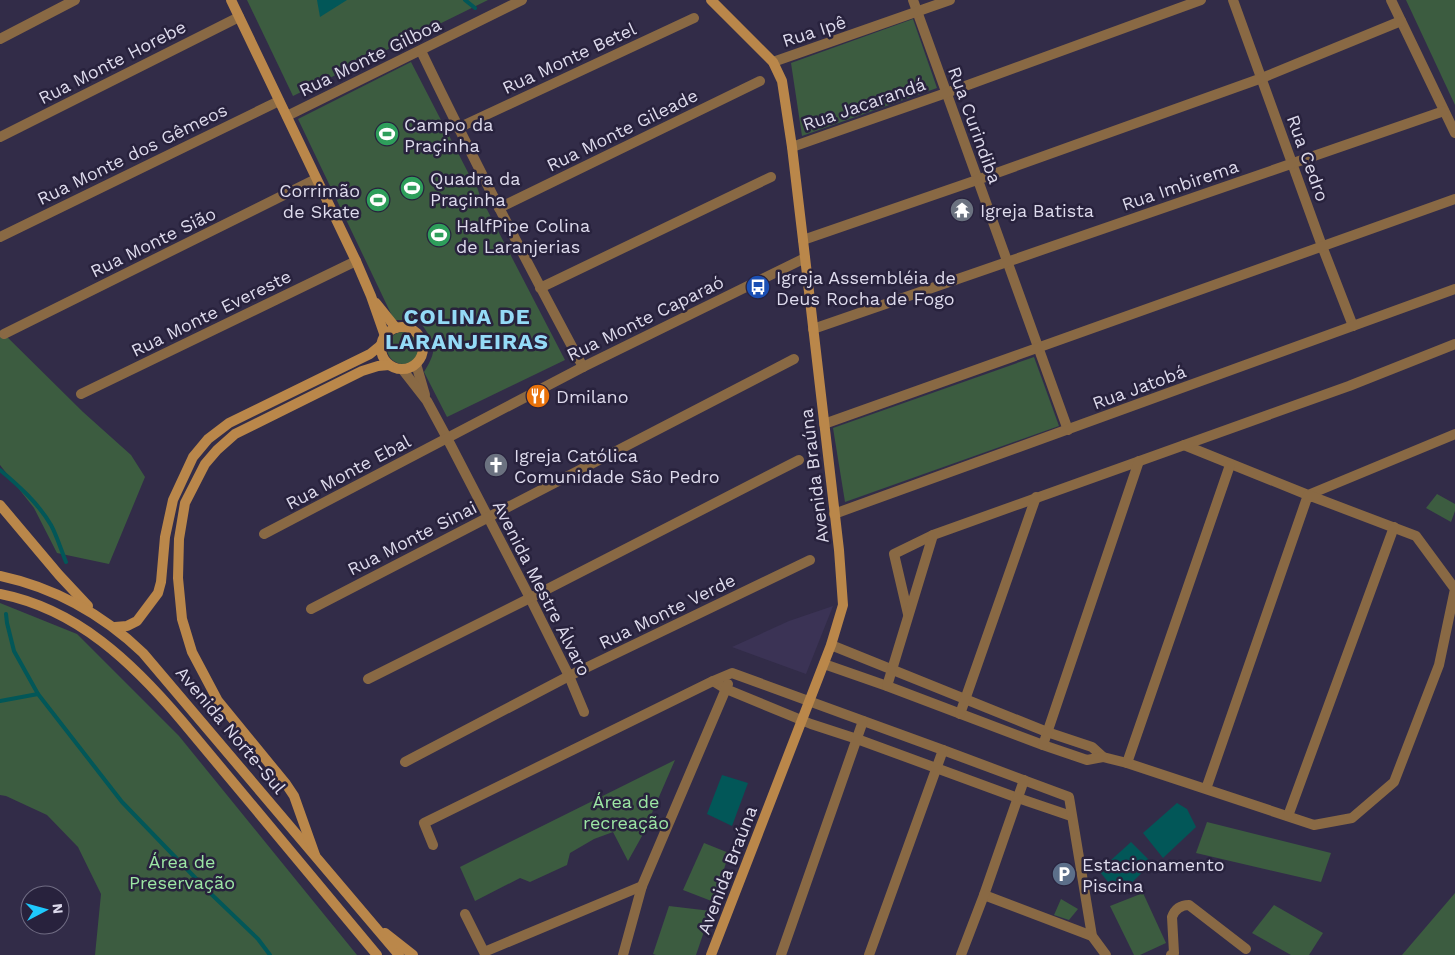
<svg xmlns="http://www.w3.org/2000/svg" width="1455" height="955" font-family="'Work Sans',sans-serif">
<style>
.built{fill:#3b3355}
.green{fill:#3c5c40}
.water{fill:#025758}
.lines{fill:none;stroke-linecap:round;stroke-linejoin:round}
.stream{stroke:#025758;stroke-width:4}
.street{stroke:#896944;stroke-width:10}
.secondary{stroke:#ba874a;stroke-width:10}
.labels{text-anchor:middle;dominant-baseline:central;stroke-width:5;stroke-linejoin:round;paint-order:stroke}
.street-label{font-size:18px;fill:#dddaec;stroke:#28223d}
.poi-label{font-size:18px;fill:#dddaec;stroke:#28223d;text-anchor:start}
.park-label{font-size:18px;fill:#9ce6a4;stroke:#28223d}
.district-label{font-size:22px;font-weight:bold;letter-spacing:1px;fill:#94daf6;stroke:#28223d}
</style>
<rect width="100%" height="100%" fill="#322c48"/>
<polygon class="built" points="833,606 806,674 732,647 789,621"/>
<g class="green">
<polygon points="247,0 488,0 293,96"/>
<polygon points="1406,0 1455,0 1455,105"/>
<polygon points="913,19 937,88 802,136 791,63"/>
<path d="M411 62 474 184 477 187 480 196 565 360 447 417 424 372C438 349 436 344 420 322L405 320H394L298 119Z"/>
<polygon points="0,330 83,412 131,455 145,477 109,564 57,553 34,508 0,465"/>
<circle cx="403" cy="348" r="16"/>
<polygon points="1034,357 1059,426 845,502 833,428"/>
<polygon points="1437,494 1455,504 1455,511 1451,522 1426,508"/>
<polygon points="0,603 77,634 179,736 357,955 95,955 101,894 78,847 47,815 6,796 0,795"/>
<polygon points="675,760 642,836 628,861 613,832 594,839 570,853 567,865 530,882 520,878 475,901 460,867"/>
<polygon points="1207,822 1331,853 1321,882 1196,853"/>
<polygon points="704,843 729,853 714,902 683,890"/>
<polygon points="1143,893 1166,943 1140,955 1134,955 1110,906"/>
<polygon points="1455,893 1455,955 1402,955"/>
<polygon points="1061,899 1078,909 1069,920 1054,915"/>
<polygon points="1274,905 1323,933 1309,955 1291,955 1252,933"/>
<polygon points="669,906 711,911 696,955 656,955 653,954"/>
</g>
<g class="water">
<polygon points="317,0 347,0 320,17"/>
<polygon points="722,775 748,783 732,826 707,814"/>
<polygon points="1177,803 1187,809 1196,827 1163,858 1143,833"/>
<polygon points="1131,842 1152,863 1121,893 1110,884 1099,871"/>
</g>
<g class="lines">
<g class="stream">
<polyline points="465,0 475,8"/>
<path d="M0 470C19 486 38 503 51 525 57 536 61 550 66 562"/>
<polyline points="6,614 7,623 14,651 38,694 122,802 208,891 258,939 270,955"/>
<polyline points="0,701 38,694"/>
</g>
<g class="street">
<polyline points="913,0 1068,430"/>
<polyline points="1233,0 1322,246 1353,326"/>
<polyline points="1391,0 1455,133"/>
<polyline points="0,39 75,0"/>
<path d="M421 51C472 157 527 263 583 367"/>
<polyline points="773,62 950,0"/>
<polyline points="287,116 522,0"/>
<polyline points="458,128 694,18"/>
<polyline points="0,137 239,17"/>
<polyline points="792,147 946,93 1201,0"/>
<polyline points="499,208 760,81"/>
<polyline points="0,237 279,101"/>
<polyline points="803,240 977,180 1262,78 1401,21"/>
<polyline points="540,288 771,177"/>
<polyline points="813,329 1444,111"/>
<polyline points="4,334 316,179"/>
<polyline points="416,364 425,395"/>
<polyline points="402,369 427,401 447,438 530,598 569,676 584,712"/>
<polyline points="81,394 356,261"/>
<polyline points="824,424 1455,199"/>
<polyline points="1184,445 1308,495 1455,434"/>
<polyline points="834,514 1455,289"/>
<polyline points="264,534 583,367 805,258"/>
<polyline points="311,609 794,359"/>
<polyline points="908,614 894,554 933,535"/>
<polyline points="831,645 1047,732 1092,747 1103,757 1127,763 1314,825 1352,818 1394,782 1439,665 1455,589 1416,536 1308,495 1206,789"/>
<polyline points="824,664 887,686 1043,745 1087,760 1103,757"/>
<polyline points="368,679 530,598 799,460"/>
<polyline points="713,681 726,689 811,724 857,739 1018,798 1071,816"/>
<polyline points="887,686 933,535 1349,386 1455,344"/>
<polyline points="960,714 1036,497"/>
<polyline points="1043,745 1139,461"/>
<polyline points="405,762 569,676 810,560"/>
<polyline points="1127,763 1230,465"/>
<polyline points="1288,816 1394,527"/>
<polyline points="433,845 424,823 713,681 732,673 943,750 1069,797 1092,936 1106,955"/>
<polyline points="984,895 1092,936"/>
<polyline points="465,914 484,952 642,886"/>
<polyline points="623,955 642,886 728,684"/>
<polyline points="781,955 863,721"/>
<polyline points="869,955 943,750"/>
<polyline points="961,955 984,895 1024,780"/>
<path d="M1171 955 1174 953 1172 917C1175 909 1181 905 1189 905L1246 949"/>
</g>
<g class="secondary">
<polyline points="231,0 356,261 371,296 385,336"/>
<polyline points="711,0 773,62 782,81 792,147 803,240 839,550 843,605 831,645 711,955"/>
<polyline points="376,303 396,328"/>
<circle cx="402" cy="348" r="21"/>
<polyline points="0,505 59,575 88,606"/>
<path d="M0 576C56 588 102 614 143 653L399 955"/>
<path d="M0 594C77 609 133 663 182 721L377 955"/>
<polyline points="115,627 127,626 137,621 158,593 161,582 165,537 173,500 193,457 208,439 229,423 370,354 381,345"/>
<polyline points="315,855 294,796 286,784 218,701 192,652 182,619 178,578 179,539 185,503 205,464 217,450 235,434 362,371 378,366 389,365"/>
<polyline points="385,933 413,955"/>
</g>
</g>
<defs>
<g id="stadium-disc" transform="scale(1.25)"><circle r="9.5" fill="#2e9e5b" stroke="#28223d"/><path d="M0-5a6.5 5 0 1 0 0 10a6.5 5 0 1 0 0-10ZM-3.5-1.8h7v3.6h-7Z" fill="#fff"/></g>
<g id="temple-disc" transform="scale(1.25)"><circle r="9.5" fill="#6b7280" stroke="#28223d"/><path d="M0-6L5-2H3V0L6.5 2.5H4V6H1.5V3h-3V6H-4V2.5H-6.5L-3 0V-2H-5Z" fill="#fff"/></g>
<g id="bus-disc" transform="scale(1.25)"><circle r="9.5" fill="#1a4fb4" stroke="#28223d"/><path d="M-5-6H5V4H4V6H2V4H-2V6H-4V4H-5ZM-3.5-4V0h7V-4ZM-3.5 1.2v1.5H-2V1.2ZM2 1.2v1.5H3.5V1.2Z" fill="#fff"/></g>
<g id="restaurant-disc" transform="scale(1.25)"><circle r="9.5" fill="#e8710a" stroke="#28223d"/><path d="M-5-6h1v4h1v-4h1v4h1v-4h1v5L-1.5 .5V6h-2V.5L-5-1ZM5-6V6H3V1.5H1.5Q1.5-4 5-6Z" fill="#fff"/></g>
<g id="church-disc" transform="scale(1.25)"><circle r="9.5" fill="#6b7280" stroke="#28223d"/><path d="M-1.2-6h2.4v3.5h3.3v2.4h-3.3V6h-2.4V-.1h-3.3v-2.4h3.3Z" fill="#fff"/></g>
<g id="parking-disc" transform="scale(1.25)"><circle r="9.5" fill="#5c6f8a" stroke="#28223d"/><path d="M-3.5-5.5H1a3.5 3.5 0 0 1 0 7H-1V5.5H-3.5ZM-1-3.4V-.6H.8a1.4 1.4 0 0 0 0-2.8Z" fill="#fff"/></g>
</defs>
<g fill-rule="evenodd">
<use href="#stadium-disc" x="387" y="134"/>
<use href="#stadium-disc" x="412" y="188"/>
<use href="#stadium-disc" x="378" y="200"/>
<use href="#temple-disc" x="962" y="210"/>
<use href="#stadium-disc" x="439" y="235"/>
<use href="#bus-disc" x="758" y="287"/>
<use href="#restaurant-disc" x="538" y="396"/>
<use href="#church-disc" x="496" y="465"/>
<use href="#parking-disc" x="1064" y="874"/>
</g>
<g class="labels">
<g class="street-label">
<text transform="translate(814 31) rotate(-18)">Rua Ipê</text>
<text transform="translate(370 57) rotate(-26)">Rua Monte Gilboa</text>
<text transform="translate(569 58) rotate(-25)">Rua Monte Betel</text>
<text transform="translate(112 62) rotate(-27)">Rua Monte Horebe</text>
<text transform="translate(864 104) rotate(-19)">Rua Jacarandá</text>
<text transform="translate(975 125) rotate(70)">Rua Curindiba</text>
<text transform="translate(622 130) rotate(-26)">Rua Monte Gileade</text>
<text transform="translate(132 154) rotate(-26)">Rua Monte dos Gêmeos</text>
<text transform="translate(1308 158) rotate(70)">Rua Cedro</text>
<text transform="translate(1180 185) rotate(-19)">Rua Imbirema</text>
<text transform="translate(153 242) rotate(-26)">Rua Monte Sião</text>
<text transform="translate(211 313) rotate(-26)">Rua Monte Evereste</text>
<text transform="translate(645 318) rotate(-26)">Rua Monte Caparaó</text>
<text transform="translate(1139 387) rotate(-20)">Rua Jatobá</text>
<text transform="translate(348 472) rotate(-28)">Rua Monte Ebal</text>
<text transform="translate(814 476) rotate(-97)">Avenida Braúna</text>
<text transform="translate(412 538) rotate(-27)">Rua Monte Sinai</text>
<text transform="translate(542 588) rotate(63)">Avenida Mestre Álvaro</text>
<text transform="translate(667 611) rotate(-26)">Rua Monte Verde</text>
<text transform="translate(231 730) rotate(50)">Avenida Norte-Sul</text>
<text transform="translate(727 870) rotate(-69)">Avenida Braúna</text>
</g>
<g class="poi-label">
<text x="404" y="124">Campo da<tspan x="404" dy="21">Praçinha</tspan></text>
<text x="430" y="178">Quadra da<tspan x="430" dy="21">Praçinha</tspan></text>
<text x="360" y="190" text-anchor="end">Corrimão<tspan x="360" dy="21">de Skate</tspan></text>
<text x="980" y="210">Igreja Batista</text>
<text x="456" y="225">HalfPipe Colina<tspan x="456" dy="21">de Laranjerias</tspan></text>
<text x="776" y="277">Igreja Assembléia de<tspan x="776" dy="21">Deus Rocha de Fogo</tspan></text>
<text x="556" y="396">Dmilano</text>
<text x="514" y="455">Igreja Católica<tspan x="514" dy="21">Comunidade São Pedro</tspan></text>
<text x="1082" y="864">Estacionamento<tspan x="1082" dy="21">Piscina</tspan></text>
</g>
<g class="park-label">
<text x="626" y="801">Área de<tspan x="626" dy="21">recreação</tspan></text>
<text x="182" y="861">Área de<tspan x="182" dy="21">Preservação</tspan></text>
</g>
<g class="district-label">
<text x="467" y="316">COLINA DE<tspan x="467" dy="25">LARANJEIRAS</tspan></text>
</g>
</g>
<g transform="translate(45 910) rotate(84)"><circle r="24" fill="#28223d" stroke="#706c83"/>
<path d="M0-4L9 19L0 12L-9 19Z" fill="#1ec9fd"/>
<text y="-8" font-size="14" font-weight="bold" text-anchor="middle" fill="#dddaec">N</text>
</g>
</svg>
